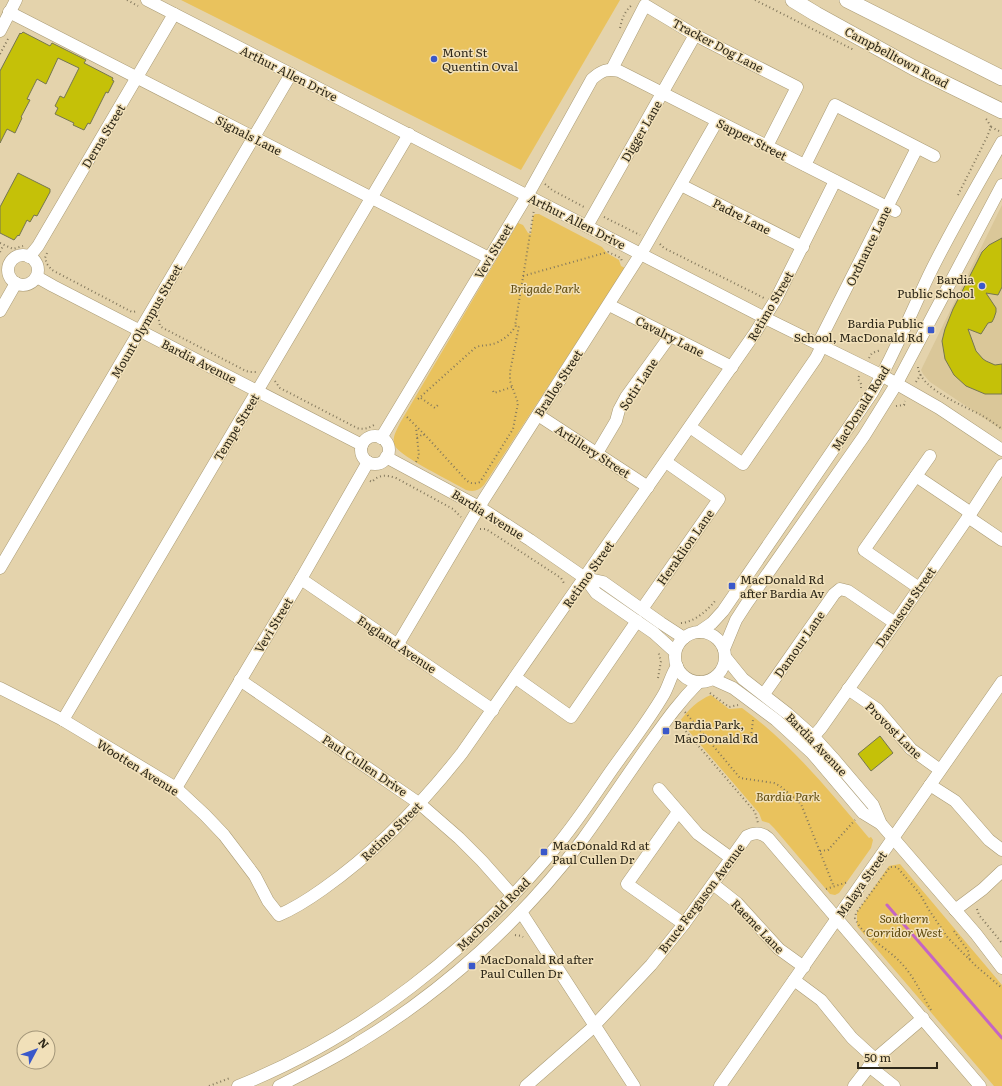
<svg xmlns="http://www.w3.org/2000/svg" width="1002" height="1086" font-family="Literata,serif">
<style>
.built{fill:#dac799}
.green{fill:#e9c25d}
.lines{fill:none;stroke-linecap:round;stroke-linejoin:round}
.stream{stroke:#c565c3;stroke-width:3}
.building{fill:#c5c108;stroke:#767650}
.minor-casing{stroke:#aa9b75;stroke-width:13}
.major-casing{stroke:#aa9b75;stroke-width:16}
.path{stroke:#83785d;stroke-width:2;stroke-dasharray:1 3;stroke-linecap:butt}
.minor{stroke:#fff;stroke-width:12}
.major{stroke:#fff;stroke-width:15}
.poi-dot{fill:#3a58ca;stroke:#f1e0b9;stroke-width:1.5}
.labels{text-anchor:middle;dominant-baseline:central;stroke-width:3;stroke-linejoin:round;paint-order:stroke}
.street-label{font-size:12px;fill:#2e2819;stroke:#f1e0b9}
.poi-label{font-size:12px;fill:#2e2819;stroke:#f1e0b9;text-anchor:start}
.park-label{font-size:12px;font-style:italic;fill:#5f4a0d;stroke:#f1e0b9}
</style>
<rect width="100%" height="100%" fill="#e4d3ac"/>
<polygon class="built" points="1002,205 1002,430 930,382 923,374 921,370"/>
<g class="green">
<polygon points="181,0 620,0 521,170"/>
<path d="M535 214H539L602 247 607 253 619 260 621 266 625 268 484 485C478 491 474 492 466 490 453 482 401 457 395 446 391 438 397 430 400 423L518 223 523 225 528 233 531 234 533 216Z"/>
<path d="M711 695 729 709 742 708C792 744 830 792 869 838L871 837 873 840 871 848 839 893 835 895 830 894 774 828 769 823 762 821 759 813 680 721C688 710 698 700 711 695Z"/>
<polygon points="900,864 1002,985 1002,1086 994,1086 857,926 857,912 889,866"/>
</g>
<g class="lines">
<polyline class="stream" points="887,905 1002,1038"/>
</g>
<g class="building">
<polygon points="23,32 50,46 52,43 86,60 84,63 113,78 112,80 114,81 108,93 106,92 90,124 88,123 84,130 73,125 74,123 55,114 58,108 55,106 60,96 64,98 79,68 58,58 46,84 37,79 27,99 30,100 21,117 22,118 15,133 7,129 0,143 0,71 20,33 21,34"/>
<polygon points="18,173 50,189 50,192 37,216 34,215 30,222 27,220 19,236 18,235 14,240 0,233 0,207"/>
<polygon points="1002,238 1002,287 998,295 986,293 996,308 996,312 994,318 992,322 988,323 981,334 968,329 976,351 983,359 986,361 995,365 1002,364 1002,394 985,394 966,386 954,375 945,359 942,341 945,329 953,309 977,262 982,252 989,245"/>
<polygon points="880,736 893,753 871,771 858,754"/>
</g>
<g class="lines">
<g class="minor-casing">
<g id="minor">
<polyline points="147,0 765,318 883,376 939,408 1002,450"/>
<polyline points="9,12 489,258"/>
<polyline points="0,31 16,0"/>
<polyline points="612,69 645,5 695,35 797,87 767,146"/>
<polyline points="805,165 835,105 934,156"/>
<polyline points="681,185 803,247"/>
<polyline points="587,226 695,35"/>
<circle cx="23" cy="270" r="15"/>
<polyline points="29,257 38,246 174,14"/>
<polyline points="37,277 53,286 362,445"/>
<polyline points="609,305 732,367"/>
<polyline points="0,311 16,283"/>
<polyline points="818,344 917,148"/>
<polyline points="538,415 648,487"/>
<polyline points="690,427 743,464 816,358 822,346"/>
<circle cx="375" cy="450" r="14"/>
<path d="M381 438 531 189 592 79C601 71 607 68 619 71L895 211"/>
<polyline points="597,453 616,421 619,410 626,397 670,336"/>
<polyline points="386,457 479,507 530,540 585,578 596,593 654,633 675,652"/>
<polyline points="916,476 971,513"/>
<polyline points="968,517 1002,540"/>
<polyline points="0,568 291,74"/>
<polyline points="585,578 603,582 661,623 684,638"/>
<polyline points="301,579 493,710"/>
<polyline points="919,588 864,550 930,456"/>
<polyline points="642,609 719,499 666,462"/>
<circle cx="700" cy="657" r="25"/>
<path d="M699 632 712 623 723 611 872 393C894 355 910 315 929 275 951 230 977 186 1002 142"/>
<polyline points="398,644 484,499 645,247 717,121"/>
<polyline points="724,649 736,620 747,603 864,436 897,383 1002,185"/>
<polyline points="726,658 743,679 788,714 814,737 833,758 873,805 881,824 976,934 1002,968"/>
<polyline points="516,678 571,717 637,621"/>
<polyline points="713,679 733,688 776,720 812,753 863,813 881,824"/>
<polyline points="240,680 420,804 459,838 482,861 513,896"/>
<path d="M0 688 63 720 176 788 205 815 224 835 255 876 268 901 279 915C295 908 309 899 323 889 377 851 422 804 462 753L755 333 776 299 835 181"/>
<polyline points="848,689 877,709 911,749 940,770"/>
<polyline points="764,694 834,594 840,589 848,591 895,623"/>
<polyline points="63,720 409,134"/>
<polyline points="805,746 821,728 895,623 971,513 1002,465"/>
<polyline points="930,785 955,801 989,840 1002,850"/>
<polyline points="176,788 301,579 368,462"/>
<polyline points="659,789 698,834 731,858"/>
<polyline points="678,812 627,884 684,924"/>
<polyline points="713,884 737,903 779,949 804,967"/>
<polyline points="955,910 983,889 1002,871"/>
<polyline points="521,912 634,1086"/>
<polyline points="794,980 821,1000 852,1038 875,1059"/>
<polyline points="869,1066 894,1086"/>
<path d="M238 1086C363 1036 470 950 556 847 576 823 593 797 611 771 628 747 649 720 664 694 669 685 671 675 677 666"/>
<path d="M279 1086C306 1072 333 1059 358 1043 444 991 522 920 583 839 604 810 624 780 645 750 663 725 677 704 699 682"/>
<path d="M526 1086 590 1030 651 965 684 924 747 836C755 832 761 832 768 838L980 1086"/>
<polyline points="720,1086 1002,682"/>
<polyline points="854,1086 875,1059 923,1018"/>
</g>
</g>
<g class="major-casing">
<g id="major">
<polyline points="793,0 816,14 914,68 1002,111"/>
<polyline points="847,0 1002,78"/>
</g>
</g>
<g class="path">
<polyline points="127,0 138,6"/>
<polyline points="755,0 854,50"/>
<path d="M620 28C622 19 624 12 632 5"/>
<polyline points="0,54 8,39"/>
<polyline points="991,127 999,131"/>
<polyline points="545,184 552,190 586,208"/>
<polyline points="958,195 987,137 991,127 987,120 984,117"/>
<polyline points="604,217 640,235"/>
<polyline points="0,243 13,249 23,246"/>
<polyline points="660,244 664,248 764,298"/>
<polyline points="0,252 3,246"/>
<polyline points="47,253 45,258 47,264 52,270 132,312 138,311"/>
<polyline points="523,276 608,252 621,258 622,262"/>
<polyline points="159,320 160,326 163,328 246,371 250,372 256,372"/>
<polyline points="869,358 872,353 881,350"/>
<path d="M918 367C920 389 964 406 981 415 988 419 995 424 1002 429"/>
<polyline points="859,376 858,379 861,384 861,390"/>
<path d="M275 381 280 388 357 428C364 430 369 428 376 424"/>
<polyline points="916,382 921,374"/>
<polyline points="493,391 494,393 512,387"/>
<polyline points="421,398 435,408 438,405"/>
<path d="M418 399 476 347C482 345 486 346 492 344 500 343 513 333 515 326"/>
<polyline points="896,406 904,405 905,401"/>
<polyline points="407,417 425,435"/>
<path d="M417 438 423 434 426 436 466 480C471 484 474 484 480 482L513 429 518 403 510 381V372L519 326H515L534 210"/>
<polyline points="416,462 419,456 416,427"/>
<path d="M370 481 372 482C379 474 387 475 396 478L453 509 461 517"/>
<polyline points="480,529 486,529 561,578 565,585"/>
<path d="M681 623C694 622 707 611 715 601"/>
<polyline points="658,678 661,661 658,651"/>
<polyline points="710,693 729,707 738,705"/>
<polyline points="685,712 740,778 774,783 780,786 801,804 834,887"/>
<polyline points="678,722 755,812 758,823"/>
<polyline points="751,737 753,720 755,718"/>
<polyline points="820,851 828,850 855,820"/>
<polyline points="826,889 848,882"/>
<polyline points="977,909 979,915 1002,943"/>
<polyline points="954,931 968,951 970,960"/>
<polyline points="515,935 522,936 523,937"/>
<path d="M931 1010C921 994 914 976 901 963 888 948 862 936 855 918L856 913 890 867H897L920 894 929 910 948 938 976 966 1002 988"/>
<polyline points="209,1086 230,1078"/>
</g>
<use href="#minor" class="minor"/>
<use href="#major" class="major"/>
</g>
<g class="poi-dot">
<circle cx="434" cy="59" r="4"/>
<circle cx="982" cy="286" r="4"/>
<rect x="927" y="326" width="8" height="8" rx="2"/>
<rect x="728" y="582" width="8" height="8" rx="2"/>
<rect x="662" y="727" width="8" height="8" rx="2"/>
<rect x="540" y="848" width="8" height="8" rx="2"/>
<rect x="468" y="962" width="8" height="8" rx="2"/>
</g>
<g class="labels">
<g class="street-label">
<text transform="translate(718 45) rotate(28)">Tracker Dog Lane</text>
<text transform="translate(897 57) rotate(28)">Campbelltown Road</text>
<text transform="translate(289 73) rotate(27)">Arthur Allen Drive</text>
<text transform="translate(641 131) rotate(-60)">Digger Lane</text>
<text transform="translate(249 135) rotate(27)">Signals Lane</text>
<text transform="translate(103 136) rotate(-59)">Derna Street</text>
<text transform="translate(752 139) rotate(27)">Sapper Street</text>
<text transform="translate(742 216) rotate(27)">Padre Lane</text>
<text transform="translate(577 221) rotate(27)">Arthur Allen Drive</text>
<text transform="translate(868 246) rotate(-64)">Ordnance Lane</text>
<text transform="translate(493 251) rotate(-59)">Vevi Street</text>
<text transform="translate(770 306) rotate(-60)">Retimo Street</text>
<text transform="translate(146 321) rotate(-60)">Mount Olympus Street</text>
<text transform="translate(670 336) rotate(27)">Cavalry Lane</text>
<text transform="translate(199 361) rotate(27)">Bardia Avenue</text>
<text transform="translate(558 383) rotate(-57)">Brallos Street</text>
<text transform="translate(638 384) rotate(-57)">Sotir Lane</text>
<text transform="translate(860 408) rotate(-58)">MacDonald Road</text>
<text transform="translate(236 427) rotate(-59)">Tempe Street</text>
<text transform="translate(593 451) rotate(33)">Artillery Street</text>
<text transform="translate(488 514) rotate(32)">Bardia Avenue</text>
<text transform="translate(685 547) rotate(-55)">Heraklion Lane</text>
<text transform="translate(588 574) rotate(-55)">Retimo Street</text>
<text transform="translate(905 607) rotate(-55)">Damascus Street</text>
<text transform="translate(273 625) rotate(-59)">Vevi Street</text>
<text transform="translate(397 644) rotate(34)">England Avenue</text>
<text transform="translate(799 644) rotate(-55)">Damour Lane</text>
<text transform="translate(894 730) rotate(45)">Provost Lane</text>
<text transform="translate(817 744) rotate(46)">Bardia Avenue</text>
<text transform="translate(365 765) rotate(34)">Paul Cullen Drive</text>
<text transform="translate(138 767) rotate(32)">Wootten Avenue</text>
<text transform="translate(391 831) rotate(-44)">Retimo Street</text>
<text transform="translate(861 884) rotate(-55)">Malaya Street</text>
<text transform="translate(701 898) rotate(-53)">Bruce Ferguson Avenue</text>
<text transform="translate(493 914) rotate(-45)">MacDonald Road</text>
<text transform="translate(758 926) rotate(46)">Raeme Lane</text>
</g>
<g class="poi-label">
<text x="442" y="52">Mont St<tspan x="442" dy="14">Quentin Oval</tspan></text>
<text x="974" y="279" text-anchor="end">Bardia<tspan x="974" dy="14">Public School</tspan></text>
<text x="923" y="323" text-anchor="end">Bardia Public<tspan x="923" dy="14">School, MacDonald Rd</tspan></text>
<text x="740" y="579">MacDonald Rd<tspan x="740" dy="14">after Bardia Av</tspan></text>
<text x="674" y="724">Bardia Park,<tspan x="674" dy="14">MacDonald Rd</tspan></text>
<text x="552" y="845">MacDonald Rd at<tspan x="552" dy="14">Paul Cullen Dr</tspan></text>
<text x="480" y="959">MacDonald Rd after<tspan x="480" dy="14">Paul Cullen Dr</tspan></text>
</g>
<g class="park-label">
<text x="545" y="288">Brigade Park</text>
<text x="788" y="796">Bardia Park</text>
<text x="904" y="918">Southern<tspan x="904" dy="14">Corridor West</tspan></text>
</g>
</g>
<g transform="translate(36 1050) rotate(49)"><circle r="19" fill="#f1e0b9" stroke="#a39679"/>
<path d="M0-3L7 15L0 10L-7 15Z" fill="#3a58ca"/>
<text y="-6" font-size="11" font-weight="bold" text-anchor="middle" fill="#2e2819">N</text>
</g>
<path d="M858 1062v6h79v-6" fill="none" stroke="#2e2819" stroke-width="2"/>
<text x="864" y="1062" font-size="12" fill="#2e2819" stroke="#f1e0b9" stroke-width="3" paint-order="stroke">50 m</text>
</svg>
